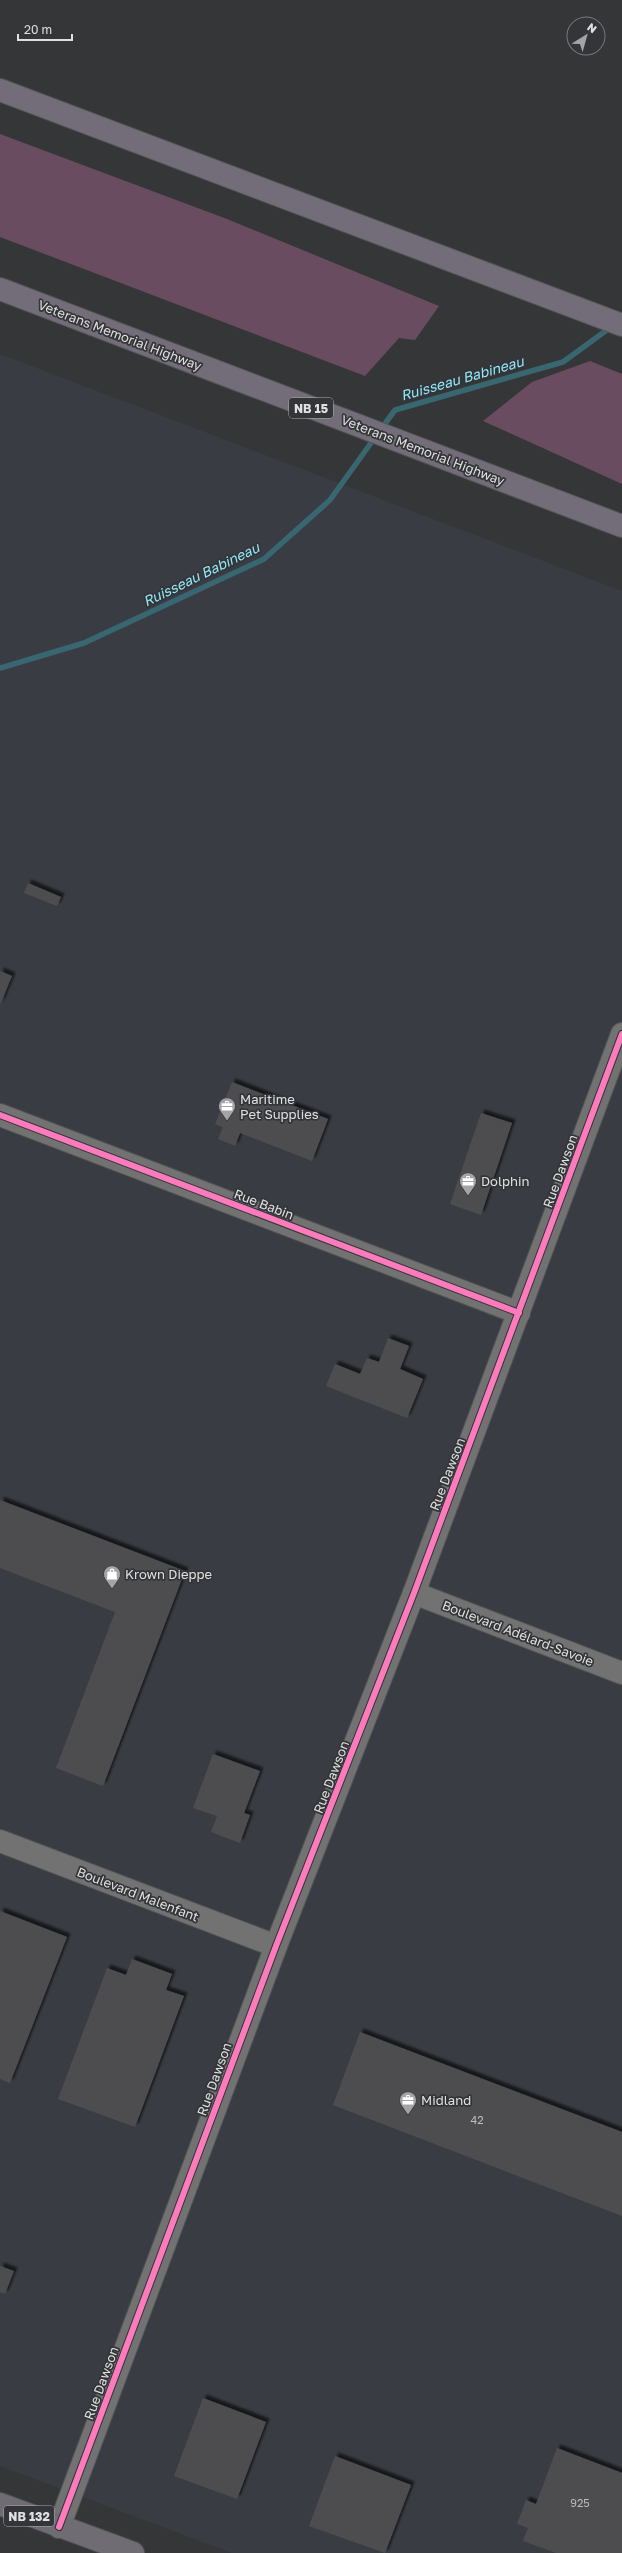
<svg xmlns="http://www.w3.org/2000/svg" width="622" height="2553" font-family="'Golos Text',sans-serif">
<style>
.built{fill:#3a3c44}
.forest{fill:#6a4c61}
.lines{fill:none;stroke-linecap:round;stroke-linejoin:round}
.stream{stroke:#396771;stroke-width:5.5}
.building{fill:#4e4e4f;filter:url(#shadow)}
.minor-casing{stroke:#535455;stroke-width:24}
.major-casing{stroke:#535455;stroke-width:24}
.highway-casing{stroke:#535455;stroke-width:24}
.minor{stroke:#727273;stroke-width:22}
.major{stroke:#6f6c73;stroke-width:22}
.highway{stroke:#726d78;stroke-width:22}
.cycleway-casing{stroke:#343538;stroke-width:8}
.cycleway{stroke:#fd7abc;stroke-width:6}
.labels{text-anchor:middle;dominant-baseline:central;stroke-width:3.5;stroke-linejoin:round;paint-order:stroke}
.number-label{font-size:11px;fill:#bbbcbd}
.shield{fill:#343538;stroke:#acadaf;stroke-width:1}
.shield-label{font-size:12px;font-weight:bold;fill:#dfe0e2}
.street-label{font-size:13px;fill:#dfe0e2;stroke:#343538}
.poi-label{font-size:13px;fill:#dfe0e2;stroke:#343538;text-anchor:start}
.water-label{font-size:14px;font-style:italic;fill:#92e9fc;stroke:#343538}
</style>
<defs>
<filter id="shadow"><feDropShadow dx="3.5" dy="-3.5" stdDeviation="1" flood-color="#0009"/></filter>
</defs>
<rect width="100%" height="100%" fill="#353637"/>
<polygon class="built" points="0,354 622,591 622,2553 232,2553 0,2466"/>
<g class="forest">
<polygon points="0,134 227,219 439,306 415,340 399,338 365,376 0,237"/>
<polygon points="590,361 622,374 622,484 483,421 532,382"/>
</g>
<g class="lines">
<g class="stream">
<polyline points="381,429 395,410 563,362 611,327"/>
<polyline points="0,668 84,643 264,559 330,500 376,436"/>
</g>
</g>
<g class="building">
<polygon points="28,883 61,897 57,906 24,893"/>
<polygon points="0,971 12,976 0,1005"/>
<polygon points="232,1082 328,1119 312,1161 240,1133 235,1146 218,1139 223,1127 215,1124"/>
<polygon points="481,1113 512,1123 481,1215 450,1204"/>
<polygon points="388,1338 409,1346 400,1369 423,1379 407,1418 326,1386 335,1364 360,1374 367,1358 379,1362"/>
<polygon points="0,1500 185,1571 103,1786 56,1768 115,1612 0,1568"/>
<polygon points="213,1754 260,1771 244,1813 250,1815 240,1843 211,1832 217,1816 193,1808"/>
<polygon points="0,1911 67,1937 10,2083 0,2079"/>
<polygon points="132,1959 172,1974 166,1990 184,1996 135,2127 58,2099 107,1968 126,1975"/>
<polygon points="360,2032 622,2132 622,2216 333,2105"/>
<polygon points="0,2266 14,2271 5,2294 0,2292"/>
<polygon points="203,2398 266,2422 237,2499 174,2476"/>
<polygon points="557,2448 622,2473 622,2553 556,2553 523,2541 528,2528 517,2524 526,2500 536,2504"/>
<polygon points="335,2456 411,2485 385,2553 309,2526"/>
</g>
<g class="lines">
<g class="minor-casing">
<g id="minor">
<polyline points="0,1115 519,1313"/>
<polyline points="414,1593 622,1673"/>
<polyline points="0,1841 276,1946"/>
<polyline points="59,2527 276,1946 414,1593 622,1034"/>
</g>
</g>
<g class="major-casing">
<polyline id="major" points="0,2504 133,2553"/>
</g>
<g class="highway-casing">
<g id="highway">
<polyline points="0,90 622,325"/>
<polyline points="0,289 622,526"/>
</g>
</g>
<use href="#minor" class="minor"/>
<use href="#major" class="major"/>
<use href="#highway" class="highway"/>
<g class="cycleway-casing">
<g id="cycleway">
<polyline points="0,1115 519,1313"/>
<polyline points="59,2527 276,1946 414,1593 622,1034"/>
</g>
</g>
<use href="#cycleway" class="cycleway"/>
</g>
<defs>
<g id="office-pin" transform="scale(0.9)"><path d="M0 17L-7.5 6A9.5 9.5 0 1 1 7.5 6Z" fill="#a4a4a6" stroke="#343538"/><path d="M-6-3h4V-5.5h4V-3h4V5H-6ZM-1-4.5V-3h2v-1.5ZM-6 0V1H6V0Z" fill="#fff"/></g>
<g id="shop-pin" transform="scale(0.9)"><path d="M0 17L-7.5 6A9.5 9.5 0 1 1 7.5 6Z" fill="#a4a4a6" stroke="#343538"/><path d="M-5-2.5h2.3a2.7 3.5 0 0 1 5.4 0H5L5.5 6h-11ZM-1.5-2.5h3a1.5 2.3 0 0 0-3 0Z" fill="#fff"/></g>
</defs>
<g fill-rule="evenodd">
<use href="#office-pin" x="227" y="1106"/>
<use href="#office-pin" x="468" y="1181"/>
<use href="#shop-pin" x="112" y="1574"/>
<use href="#office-pin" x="408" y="2100"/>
</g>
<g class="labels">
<g class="number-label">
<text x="477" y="2119">42</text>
<text x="580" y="2502">925</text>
</g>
<g class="shield">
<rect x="289" y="398" width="44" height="20" rx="3"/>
<rect x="4" y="2506" width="50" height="20" rx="3"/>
</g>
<g class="shield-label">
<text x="311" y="408">NB 15</text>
<text x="29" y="2516">NB 132</text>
</g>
<g class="street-label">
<text transform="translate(120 335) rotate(21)">Veterans Memorial Highway</text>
<text transform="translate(423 450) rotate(21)">Veterans Memorial Highway</text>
<text transform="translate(560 1171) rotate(-70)">Rue Dawson</text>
<text transform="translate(264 1204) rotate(21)">Rue Babin</text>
<text transform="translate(447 1474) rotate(-69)">Rue Dawson</text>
<text transform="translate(518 1633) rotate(21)">Boulevard Adélard-Savoie</text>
<text transform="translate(331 1777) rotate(-69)">Rue Dawson</text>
<text transform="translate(138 1894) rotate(21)">Boulevard Malenfant</text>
<text transform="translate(214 2079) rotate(-70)">Rue Dawson</text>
<text transform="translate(101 2383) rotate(-70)">Rue Dawson</text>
</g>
<g class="poi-label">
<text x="240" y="1099">Maritime<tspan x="240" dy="15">Pet Supplies</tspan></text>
<text x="481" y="1181">Dolphin</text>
<text x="125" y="1574">Krown Dieppe</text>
<text x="421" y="2100">Midland</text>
</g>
<g class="water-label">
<text transform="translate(462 378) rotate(-16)">Ruisseau Babineau</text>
<text transform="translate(201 574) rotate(-26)">Ruisseau Babineau</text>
</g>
</g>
<g transform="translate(586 36) rotate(37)"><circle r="19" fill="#343538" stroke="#78797c"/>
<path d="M0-3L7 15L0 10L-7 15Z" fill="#a4a4a6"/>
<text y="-6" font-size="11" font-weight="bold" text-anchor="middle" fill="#dfe0e2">N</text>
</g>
<path d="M18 34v6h54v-6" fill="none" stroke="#dfe0e2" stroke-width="2"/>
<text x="24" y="34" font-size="12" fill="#dfe0e2" stroke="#343538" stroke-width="3" paint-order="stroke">20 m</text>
</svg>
